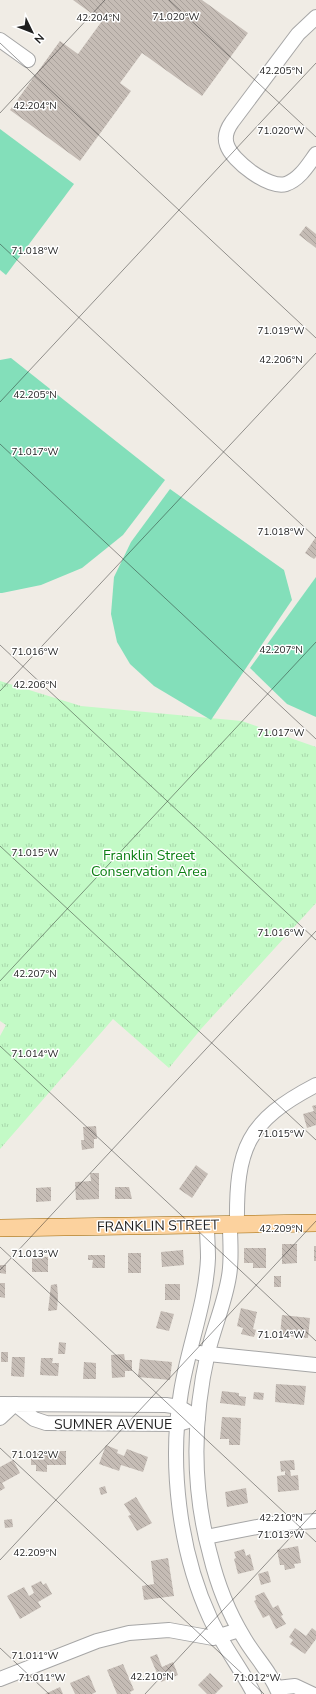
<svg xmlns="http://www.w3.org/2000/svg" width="316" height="1694" font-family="'Nunito Sans',sans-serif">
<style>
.park{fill:url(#park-tufts)}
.pitch{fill:#83dfba}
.building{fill:url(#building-back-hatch)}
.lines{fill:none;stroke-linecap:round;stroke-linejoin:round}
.minor-casing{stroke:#a6a6a6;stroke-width:16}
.major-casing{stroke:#9a6400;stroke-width:18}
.minor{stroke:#fff;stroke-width:14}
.major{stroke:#fcd29e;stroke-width:17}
.ticks{fill:none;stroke:#1f1f1f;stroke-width:1;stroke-opacity:0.45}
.labels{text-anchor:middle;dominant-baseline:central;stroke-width:3;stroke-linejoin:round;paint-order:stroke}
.park-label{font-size:14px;fill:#0b7f13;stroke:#fff}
.street-label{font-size:14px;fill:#1f1f1f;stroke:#fff}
.ticks-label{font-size:10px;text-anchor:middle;fill:#1f1f1f;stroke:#fff;stroke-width:3;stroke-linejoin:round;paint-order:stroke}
</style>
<defs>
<pattern id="park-tufts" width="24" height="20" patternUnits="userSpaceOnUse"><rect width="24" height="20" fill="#c3fac6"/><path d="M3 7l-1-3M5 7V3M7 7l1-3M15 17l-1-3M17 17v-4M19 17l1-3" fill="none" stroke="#a7d6aa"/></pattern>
<pattern id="building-back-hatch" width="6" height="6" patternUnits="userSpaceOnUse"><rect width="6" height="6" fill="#c5bcb5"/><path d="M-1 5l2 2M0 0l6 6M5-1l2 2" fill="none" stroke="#a9a19b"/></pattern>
</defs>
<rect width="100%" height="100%" fill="#f0ece5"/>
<polygon class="park" points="0,681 81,706 242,721 316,747 316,903 201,1029 169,1068 113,1019 0,1149 0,1036 6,1025 0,1021"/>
<g class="pitch">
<polygon points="0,129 74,184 6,275 0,270"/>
<polygon points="11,358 165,480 123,535 82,568 41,585 2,593 0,593 0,360"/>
<polygon points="170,489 284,570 292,600 211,720 154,686 130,664 117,642 111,614 114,577 131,542"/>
<polygon points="316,577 316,717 287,704 250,668"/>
</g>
<g class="building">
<polygon points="73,0 202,0 248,33 202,96 142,53 120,83 131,91 80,161 10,110 60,41 78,54 102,21"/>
<polygon points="306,226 316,234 316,248 299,235"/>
<polygon points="316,537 316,557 314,559 305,553"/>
<polygon points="316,1105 316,1125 307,1128 303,1114 314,1111 312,1106"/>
<polygon points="96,1126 97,1139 94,1139 94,1148 82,1150 81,1140 84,1140 83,1127"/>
<polygon points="196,1165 208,1174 192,1198 179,1189"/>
<polygon points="90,1173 99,1173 99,1199 76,1200 75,1182 91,1181"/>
<polygon points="51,1187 51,1201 36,1202 36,1188"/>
<polygon points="115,1187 129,1187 132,1199 115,1199"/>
<polygon points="282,1244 297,1244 297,1263 282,1264"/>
<rect x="314" y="1246" width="2" height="15"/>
<polygon points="244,1248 266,1248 266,1268 253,1268 253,1263 244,1263"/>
<polygon points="183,1250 184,1265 162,1267 161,1252"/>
<rect x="128" y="1253" width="13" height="20"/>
<polygon points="88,1255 105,1255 105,1268 92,1268 93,1260 88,1260"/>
<polygon points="32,1256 48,1257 48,1272 32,1272"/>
<polygon points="0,1265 6,1265 6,1274 0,1273"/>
<rect x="274" y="1276" width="7" height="11"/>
<polygon points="0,1283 5,1283 5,1298 0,1297"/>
<polygon points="57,1284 58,1296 57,1310 48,1311 51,1285"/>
<rect x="165" y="1284" width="15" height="16"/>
<polygon points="241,1308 257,1312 253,1329 256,1330 254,1337 241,1334 243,1328 237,1326"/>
<polygon points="161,1311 174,1314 169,1331 156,1328"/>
<polygon points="282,1315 310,1318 308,1338 280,1335"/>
<polygon points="59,1342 66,1343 65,1354 58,1354"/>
<rect x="1" y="1352" width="7" height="10"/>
<polygon points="124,1354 125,1360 132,1360 132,1371 125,1371 125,1377 112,1378 111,1355"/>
<polygon points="12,1357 25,1357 24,1377 11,1376"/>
<polygon points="41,1358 53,1358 52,1363 59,1363 58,1376 40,1375"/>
<polygon points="140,1359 172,1362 170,1380 138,1377"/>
<polygon points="84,1362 96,1363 96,1379 83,1379"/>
<polygon points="276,1384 306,1386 304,1405 275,1402"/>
<polygon points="222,1391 239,1393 239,1396 246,1397 245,1406 220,1403"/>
<polygon points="254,1392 264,1393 263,1400 253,1399"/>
<polygon points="222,1417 241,1418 240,1445 229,1445 229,1439 220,1439"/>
<polygon points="106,1445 118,1450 117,1453 124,1456 127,1449 148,1457 143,1472 121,1465 119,1471 99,1464"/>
<polygon points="31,1451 66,1451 66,1465 47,1465 47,1472 36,1471 36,1465 31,1465"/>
<polygon points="13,1460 20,1473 2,1483 5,1488 0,1491 0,1467"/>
<polygon points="294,1460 295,1470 290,1470 291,1476 298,1475 299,1490 278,1492 277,1476 285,1475 285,1471 281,1472 280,1461"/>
<polygon points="105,1486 107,1493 101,1495 99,1488"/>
<polygon points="246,1488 248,1503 227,1507 225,1492"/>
<polygon points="136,1497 152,1523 137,1531 128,1516 131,1515 124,1504"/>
<polygon points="12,1519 13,1527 5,1528 4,1520"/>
<polygon points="298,1546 301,1563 294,1564 295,1568 285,1570 284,1565 280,1565 277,1550"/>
<polygon points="244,1549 246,1556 250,1554 254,1570 238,1574 234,1559 236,1558 234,1552"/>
<polygon points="168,1558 174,1596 144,1600 142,1586 154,1584 151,1561"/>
<polygon points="268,1571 271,1582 261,1585 258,1574"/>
<polygon points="41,1581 43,1585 46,1583 52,1594 38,1602 41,1607 20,1619 7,1596 24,1587 29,1596 34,1593 31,1586"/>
<polygon points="264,1592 273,1608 278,1605 283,1615 281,1616 286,1624 276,1629 269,1615 263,1618 254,1601 256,1600 255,1596"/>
<polygon points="295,1628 306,1636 312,1628 316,1631 316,1639 305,1654 290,1644 293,1640 289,1637"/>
<polygon points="157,1654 162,1667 173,1662 178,1675 161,1682 150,1657"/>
<polygon points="123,1664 134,1690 130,1692 131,1694 117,1694 107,1670"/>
<polygon points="210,1673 223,1686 215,1694 207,1694 198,1685"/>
<polygon points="89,1675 96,1692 92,1694 75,1694 70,1683"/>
<polygon points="60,1687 63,1694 45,1694"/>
</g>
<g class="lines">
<g class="minor-casing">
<g id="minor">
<path d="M316 17 298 34 232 122C227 129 224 137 227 145 232 161 269 189 286 184 300 179 308 165 316 154"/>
<polyline points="0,40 28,60"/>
<path d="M237 1224C236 1148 247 1121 316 1085"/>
<path d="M207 1225C207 1236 208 1247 208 1258 206 1304 188 1347 181 1392 169 1464 179 1551 210 1618 222 1645 241 1668 254 1694"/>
<path d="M230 1225C230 1242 232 1259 229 1276 225 1302 214 1327 208 1352 193 1418 192 1488 210 1554 217 1583 228 1612 244 1638 255 1657 271 1672 279 1694"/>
<polyline points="199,1353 316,1365"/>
<polyline points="0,1404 166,1405 179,1407 198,1418 178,1424 46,1423 34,1419 15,1404"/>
<polyline points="0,1418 15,1404"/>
<polyline points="206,1537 272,1524 316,1521"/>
<polyline points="0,1679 97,1641 129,1633 169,1630 213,1638 239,1630"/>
<polyline points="277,1688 295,1686 312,1694"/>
</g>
</g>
<g class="major-casing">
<polyline id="major" points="0,1228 316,1223"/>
</g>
<use href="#minor" class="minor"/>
<use href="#major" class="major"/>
</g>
<path class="ticks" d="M169 0 316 137M0 43 316 338M0 113 105 0M0 244 316 538M0 402 316 63M0 444 316 739M0 645 316 940M0 691 316 353M0 846 316 1140M0 981 316 642M0 1046 316 1341M0 1247 316 1542M0 1270 316 931M0 1448 264 1694M0 1560 316 1221M0 1648 49 1694M145 1694 316 1510"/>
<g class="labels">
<g class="park-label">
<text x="149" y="855">Franklin Street<tspan x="149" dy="16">Conservation Area</tspan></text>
</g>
<g class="street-label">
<text transform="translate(158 1226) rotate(-1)">FRANKLIN STREET</text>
<text x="113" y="1424">SUMNER AVENUE</text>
</g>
</g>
<g class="ticks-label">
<text x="176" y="20">71.020°W</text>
<text x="98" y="21">42.204°N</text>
<text x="281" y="74">42.205°N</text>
<text x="35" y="109">42.204°N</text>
<text x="281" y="134">71.020°W</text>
<text x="35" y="254">71.018°W</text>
<text x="281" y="334">71.019°W</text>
<text x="281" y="363">42.206°N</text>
<text x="35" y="398">42.205°N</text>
<text x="35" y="455">71.017°W</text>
<text x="281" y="535">71.018°W</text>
<text x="281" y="653">42.207°N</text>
<text x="35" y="655">71.016°W</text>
<text x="35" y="688">42.206°N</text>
<text x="281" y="736">71.017°W</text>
<text x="35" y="856">71.015°W</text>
<text x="281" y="936">71.016°W</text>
<text x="35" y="977">42.207°N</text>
<text x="35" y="1057">71.014°W</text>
<text x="281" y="1137">71.015°W</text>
<text x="281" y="1232">42.209°N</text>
<text x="35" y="1257">71.013°W</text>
<text x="281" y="1338">71.014°W</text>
<text x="35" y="1458">71.012°W</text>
<text x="281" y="1521">42.210°N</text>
<text x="281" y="1538">71.013°W</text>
<text x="35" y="1556">42.209°N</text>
<text x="35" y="1659">71.011°W</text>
<text x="152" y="1680">42.210°N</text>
<text x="42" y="1681">71.011°W</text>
<text x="257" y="1681">71.012°W</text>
</g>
<g transform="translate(32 32) rotate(133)" stroke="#ffffff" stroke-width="3" paint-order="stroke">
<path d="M0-3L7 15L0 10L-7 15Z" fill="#1f1f1f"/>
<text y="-6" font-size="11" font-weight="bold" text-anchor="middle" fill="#1f1f1f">N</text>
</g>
</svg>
